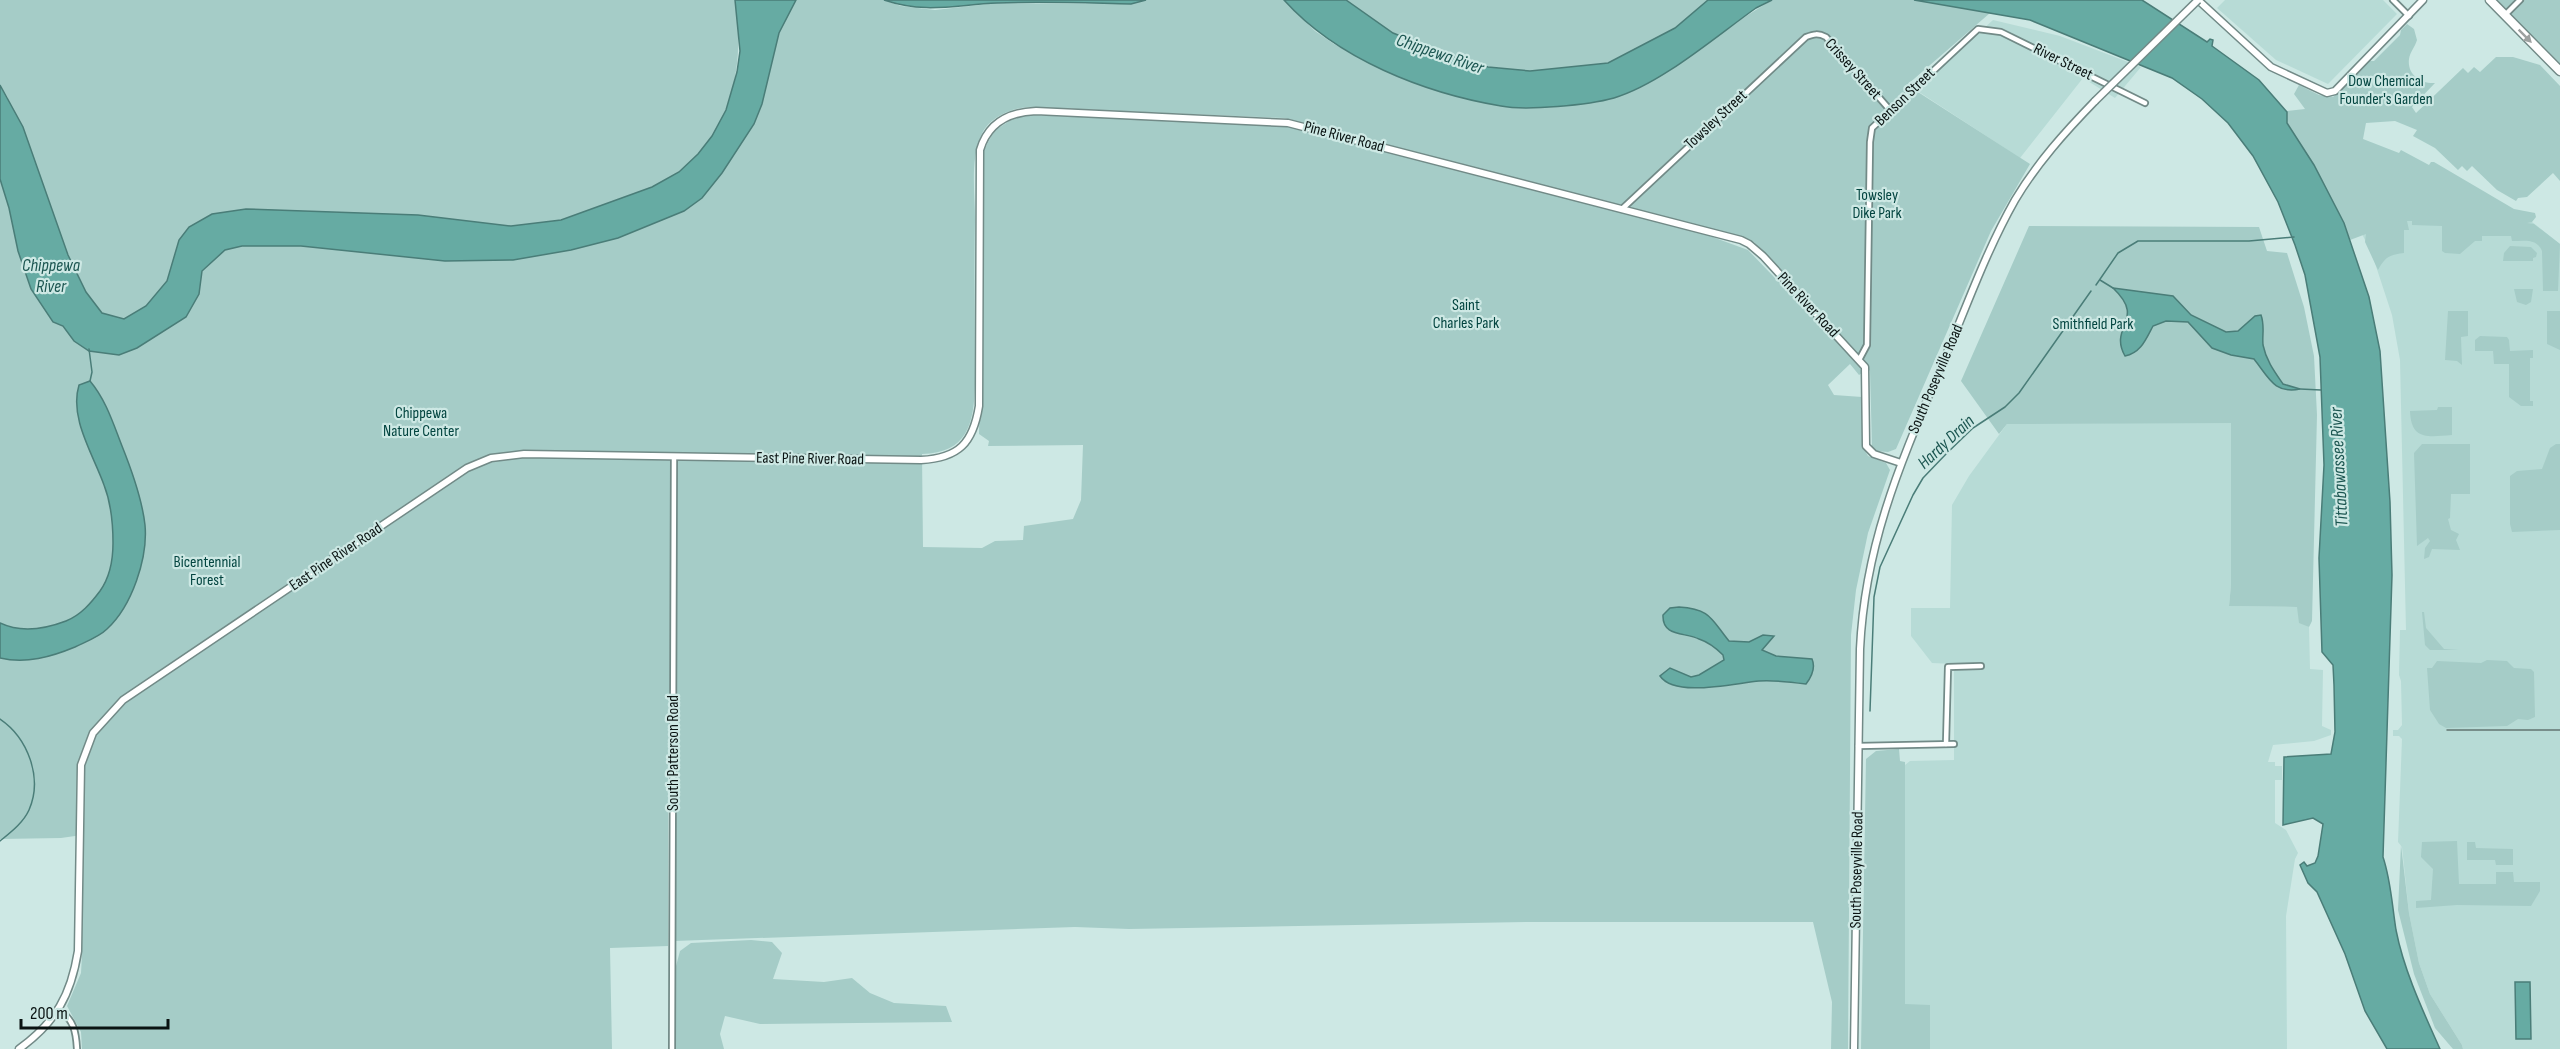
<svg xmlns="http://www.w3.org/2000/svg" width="2560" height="1049" font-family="'Sofia Sans Condensed',sans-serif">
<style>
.built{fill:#b7dbd6}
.green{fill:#a5ccc7}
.water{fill:#66aba3;stroke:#4a7d78;stroke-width:1.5}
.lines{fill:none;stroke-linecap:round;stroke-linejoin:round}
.stream{stroke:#4a7d78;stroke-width:1.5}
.street-casing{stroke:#728a87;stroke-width:8}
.secondary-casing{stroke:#728a87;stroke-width:9}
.highway-casing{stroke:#728a87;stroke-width:11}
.street{stroke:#fff;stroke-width:4.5}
.secondary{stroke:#fff;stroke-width:6}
.highway{stroke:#fff;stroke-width:8}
.rail{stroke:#637572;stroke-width:1.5}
.secondary-bridge-casing{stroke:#728a87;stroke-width:9;stroke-linecap:butt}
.secondary-bridge{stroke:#fff;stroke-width:6}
.oneway{fill:#9da1a0}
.labels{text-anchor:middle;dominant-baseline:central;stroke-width:4.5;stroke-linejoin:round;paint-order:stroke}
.street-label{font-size:16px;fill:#0a1312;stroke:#cde8e4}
.park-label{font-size:16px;fill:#034540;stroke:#cde8e4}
.water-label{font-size:18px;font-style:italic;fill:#1c5651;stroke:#cde8e4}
</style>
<rect width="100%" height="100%" fill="#cde8e4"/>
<g class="built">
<polygon points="2225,0 2383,0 2397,14 2328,84 2276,60 2217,8"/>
<polygon points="1993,20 2060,36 2141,67 2115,98 2083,78 2020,158 1916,90"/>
<polygon points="2407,221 2532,222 2560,244 2560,1049 2463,1049 2462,1045 2430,994 2419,963 2409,913 2402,847 2398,842 2402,739 2399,736 2393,736 2393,730 2398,730 2402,725 2401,681 2399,675 2400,630 2406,630 2400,360 2392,315 2372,254 2362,234 2407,223"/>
<polygon points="2231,422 2231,585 2229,606 2298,607 2304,624 2309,627 2310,669 2323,670 2322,726 2331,730 2331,735 2314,741 2273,745 2268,762 2275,762 2275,766 2282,766 2282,780 2275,780 2275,823 2286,830 2298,853 2295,859 2286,916 2287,1049 1930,1049 1930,1005 1905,1005 1905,765 1910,761 1954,760 1954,664 1932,663 1911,636 1911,608 1950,608 1952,505 1969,476 2007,424"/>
</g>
<g class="green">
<path d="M0 0H735C740 35 740 63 730 98L762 104 779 33 796 0H884L901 6 935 10 997 3 1131 4 1146 0H1284L1315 31 1334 44 1378 67 1595 101 1614 98 1772 0H1914L1990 13 1907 85 2030 164 1991 231 1896 449 1888 452 1876 451 1872 447 1870 371 1809 300 1754 242 1634 209 1626 203 1618 205 1284 118 1029 107C1011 108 988 118 981 136 970 161 975 193 975 219 974 274 975 329 975 384 974 424 967 453 922 454L923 547 982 548 995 541 1023 540 1024 526 1073 519 1081 500 1083 445 988 446 989 441 979 434 984 150 994 131 1014 118 1025 115 1268 124 1295 128 1707 235 1748 250 1859 365 1862 373 1859 375 1850 364 1828 385 1834 395 1862 397V445L1868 456 1886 463 1890 470 1868 533 1856 590 1851 635 1848 1049H1831L1832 1002 1813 922H1529L1129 929 1075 927 674 941 677 764 668 765V946L610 948 612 1049H82L81 1032 67 1006 81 973 82 955V835L61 838 0 839V179L9 207 8 98 0 85Z"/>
<polygon points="1346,0 1708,0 1675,28 1608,63 1530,71 1488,67 1451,56 1393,33"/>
<polygon points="2496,0 2560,0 2560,65 2560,64"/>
<path d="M2407 24 2414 29 2417 40C2415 47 2410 52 2409 59 2407 74 2420 84 2435 83L2412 107 2416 113 2463 68 2468 73 2474 67 2480 72 2496 57H2513L2540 65 2560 86V181L2553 173 2527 197 2518 198 2516 201 2497 190 2472 166 2467 171 2462 166 2458 170 2435 148 2413 136 2417 130 2395 121 2366 123 2363 139 2399 153 2401 150 2429 165 2431 162H2434L2514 209 2535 213 2536 217 2532 222 2527 223 2534 224 2560 244 2558 291H2543L2542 251C2537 238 2524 241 2512 241L2511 236H2482V241H2475L2460 254 2445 253 2442 251V226L2412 225V221H2407L2409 230H2404V253C2389 255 2385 257 2378 270L2365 242 2366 234 2350 240 2344 223 2323 182 2287 123V111L2305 109 2294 94 2299 85 2319 95 2333 97 2369 61H2374L2400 35 2401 30Z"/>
<polygon points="2029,226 2259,227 2267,251 2287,253 2304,307 2314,356 2317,415 2312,621 2309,627 2299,623 2297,607 2229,606 2231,585 2231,423 2007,424 1999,434 1961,381"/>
<polygon points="2510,246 2531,247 2537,253 2536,257 2533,258 2533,261 2503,261 2504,253"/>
<polygon points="2514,289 2533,289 2531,302 2526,305 2517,302"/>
<polygon points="2448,311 2468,311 2468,336 2461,337 2462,365 2457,361 2445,360"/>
<polygon points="2547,311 2560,311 2560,350 2547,344"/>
<polygon points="2480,336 2507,337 2509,340 2510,351 2533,350 2533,358 2530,358 2530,401 2533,401 2533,406 2521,406 2509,397 2509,364 2494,364 2493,351 2475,351 2475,340"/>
<path d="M2438 407H2452V435C2427 437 2411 440 2410 411L2437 410Z"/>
<polygon points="2422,444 2470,444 2470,494 2451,494 2450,518 2448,519 2451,530 2459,534 2456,540 2460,550 2432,549 2429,557 2424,559 2425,548 2430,541 2428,538 2417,546 2414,453"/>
<polygon points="2556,444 2560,444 2560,530 2512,532 2510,524 2510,476 2517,471 2542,469 2550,448"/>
<polygon points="2422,612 2424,612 2426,628 2444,649 2459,650 2430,650 2425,645"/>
<polygon points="2487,660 2507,661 2514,668 2531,669 2534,672 2535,717 2528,720 2518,719 2507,726 2446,728 2439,724 2430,710 2427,668 2432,668 2437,661 2481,663"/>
<polygon points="1899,749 1900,761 1905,762 1905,1004 1930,1005 1930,1049 1861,1049 1866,759 1876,751"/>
<polygon points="2457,841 2459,884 2496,884 2496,872 2513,872 2514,882 2540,882 2540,891 2531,906 2457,905 2416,908 2416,901 2431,900 2433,869 2421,857 2422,842"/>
<polygon points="2467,842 2475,842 2476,848 2513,849 2513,865 2496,865 2495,860 2467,860"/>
<polygon points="2401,845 2409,913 2419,963 2430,994 2462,1045 2463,1049 2453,1049 2435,1028 2414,974 2398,910"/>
<polygon points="751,940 772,942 782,953 773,979 824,982 852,978 870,993 894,1003 946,1006 952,1022 760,1024 725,1016 720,1034 724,1049 675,1049 676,966 680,951 691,943"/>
</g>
<g class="water">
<polygon points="735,0 796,0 779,33 762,104 754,124 722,173 702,198 684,211 618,238 571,250 513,260 445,261 301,246 242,246 225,250 202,271 199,294 186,317 137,348 119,355 89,351 74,341 63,326 53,322 31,289 18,251 9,208 0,179 0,85 23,127 68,255 86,292 102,313 124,319 146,306 167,281 179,240 189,227 212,214 246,209 418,215 511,226 561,220 652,187 679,172 698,154 712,136 726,110 737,72 740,51"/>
<path d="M884 0H1146L1131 4C1086 3 1042 1 997 3 954 5 926 14 884 0Z"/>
<path d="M1284 0H1346L1393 33 1451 56 1488 67 1530 71 1608 63 1675 28 1708 0H1772L1756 8C1715 37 1661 84 1614 98 1589 105 1526 111 1501 106 1424 93 1337 59 1284 0Z"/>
<path d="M1914 0H2142L2207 42 2210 39 2213 40 2212 46 2259 80 2287 112V123L2314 165 2344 223 2369 297 2380 351 2390 502 2392 575 2383 857C2391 881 2392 905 2396 930 2404 971 2423 1011 2440 1049H2387L2365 1011 2345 954 2317 892 2308 883 2300 865 2304 862 2307 866 2315 863 2318 856 2323 824 2313 818 2283 825 2284 757 2331 754 2335 732 2334 685 2333 665 2322 652 2319 558 2324 465 2320 357 2305 275 2295 245 2278 202 2253 156 2228 123 2202 99 2172 78 2030 20Z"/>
<path d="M2113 288 2173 296 2191 315 2226 332 2238 331 2255 316 2261 315C2265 326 2262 334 2263 345 2266 360 2274 371 2283 384L2300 389C2274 394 2269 378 2254 359L2231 355 2212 348 2188 322 2166 321 2153 326C2146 339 2141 353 2125 356 2108 326 2147 320 2113 288Z"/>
<path d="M90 381C106 400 113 423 122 446 132 471 142 498 145 525 148 558 132 606 107 629 99 637 85 642 75 647 51 657 26 664 0 658V623C21 633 45 629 66 621 81 615 91 603 100 591 110 577 113 560 113 543 113 524 111 503 104 485 93 454 69 418 79 385Z"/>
<path d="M1679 607C1711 609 1711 619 1729 641L1749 642 1763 635 1774 636 1762 650 1776 656 1812 659C1816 668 1812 676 1806 684 1791 682 1774 680 1759 681 1735 683 1675 698 1660 676L1670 668 1691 677 1699 675 1724 660 1723 655C1716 648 1708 642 1699 639 1685 632 1662 637 1663 615L1670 608Z"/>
<polygon points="2515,982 2530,982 2531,1039 2516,1039"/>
</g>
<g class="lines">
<g class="stream">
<polyline points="2100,280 2113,288"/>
<polyline points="2096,285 2118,253 2138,241 2249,241 2294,237"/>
<polyline points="89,349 92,372 90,381"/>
<polyline points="2300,389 2321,390"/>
<polyline points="1870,711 1874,597 1880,567 1913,495 1923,478 1946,454 1973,428 2005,407 2019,393 2091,291"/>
<path d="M0 719C28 738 43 778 29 810 23 823 11 832 0 841"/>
</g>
<g class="street-casing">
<g id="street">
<polyline points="2393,0 2409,16"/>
<polyline points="2505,15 2520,0"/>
<path d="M1622 209 1806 37C1814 34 1818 33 1826 37L1890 110"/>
<polyline points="1859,360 1867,345 1870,142 1872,128 1978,29 2001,32 2145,103"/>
<polyline points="1946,744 1948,667 1981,666"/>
<polyline points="1858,746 1954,744"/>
<path d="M59 1009C74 1021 76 1031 77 1049"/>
<polyline points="672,1049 674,457"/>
</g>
</g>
<g class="secondary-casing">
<g id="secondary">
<polyline points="2198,0 2271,67 2327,93 2335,91 2423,0"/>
<path d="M19 1049C56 1022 71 995 78 951L81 765 93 733 123 700 467 468 491 458 524 454 921 460C959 458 973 443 979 406L980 150C988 123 1009 112 1036 111L1288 123 1741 240 1749 244 1763 256 1865 367 1866 446 1874 454 1901 463"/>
<path d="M1854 1049 1860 649C1865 543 1901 462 1941 367 1965 311 1985 253 2015 200 2037 163 2065 132 2095 101"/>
</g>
</g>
<g class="highway-casing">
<polyline id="highway" points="2490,0 2560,71"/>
</g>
<use href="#street" class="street"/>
<use href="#secondary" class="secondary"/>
<use href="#highway" class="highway"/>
<polyline class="rail" points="2447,730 2560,730"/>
<g class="secondary-bridge-casing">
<polyline id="secondary-bridge" points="2095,101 2198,0"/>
</g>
<use href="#secondary-bridge" class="secondary-bridge"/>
</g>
<defs><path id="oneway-solid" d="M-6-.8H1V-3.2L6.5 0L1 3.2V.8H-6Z" transform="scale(1.5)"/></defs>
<use class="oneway" href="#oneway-solid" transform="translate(2525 36) rotate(45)"/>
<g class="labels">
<g class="street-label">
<text transform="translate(2063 62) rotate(26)">River Street</text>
<text transform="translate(1853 69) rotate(48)">Crissey Street</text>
<text transform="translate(1905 97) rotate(-44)">Benson Street</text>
<text transform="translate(1716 120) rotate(-43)">Towsley Street</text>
<text transform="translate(1344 137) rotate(15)">Pine River Road</text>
<text transform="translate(1808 305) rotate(47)">Pine River Road</text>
<text transform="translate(1936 379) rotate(-67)">South Poseyville Road</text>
<text transform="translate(810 459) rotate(1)">East Pine River Road</text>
<text transform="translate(336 557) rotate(-34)">East Pine River Road</text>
<text transform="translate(673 753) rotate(-90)">South Patterson Road</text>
<text transform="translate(1857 870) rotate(-89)">South Poseyville Road</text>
</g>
<g class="park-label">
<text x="2386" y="81">Dow Chemical<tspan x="2386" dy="18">Founder's Garden</tspan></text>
<text x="1877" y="195">Towsley<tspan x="1877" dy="18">Dike Park</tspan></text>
<text x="1466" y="305">Saint<tspan x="1466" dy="18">Charles Park</tspan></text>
<text x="2093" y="324">Smithfield Park</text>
<text x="421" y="413">Chippewa<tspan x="421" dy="18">Nature Center</tspan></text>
<text x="207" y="562">Bicentennial<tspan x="207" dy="18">Forest</tspan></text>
</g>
<g class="water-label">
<text transform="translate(1440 54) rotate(19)">Chippewa River</text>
<text x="51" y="265">Chippewa<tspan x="51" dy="21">River</tspan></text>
<text transform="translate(1946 442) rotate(-43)">Hardy Drain</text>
<text transform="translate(2339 467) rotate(-93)">Tittabawassee River</text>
</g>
</g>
<path d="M21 1019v9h147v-9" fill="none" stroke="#0a1312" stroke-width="3"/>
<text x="30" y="1019" font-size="18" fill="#0a1312" stroke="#cde8e4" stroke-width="4.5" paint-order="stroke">200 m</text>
</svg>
